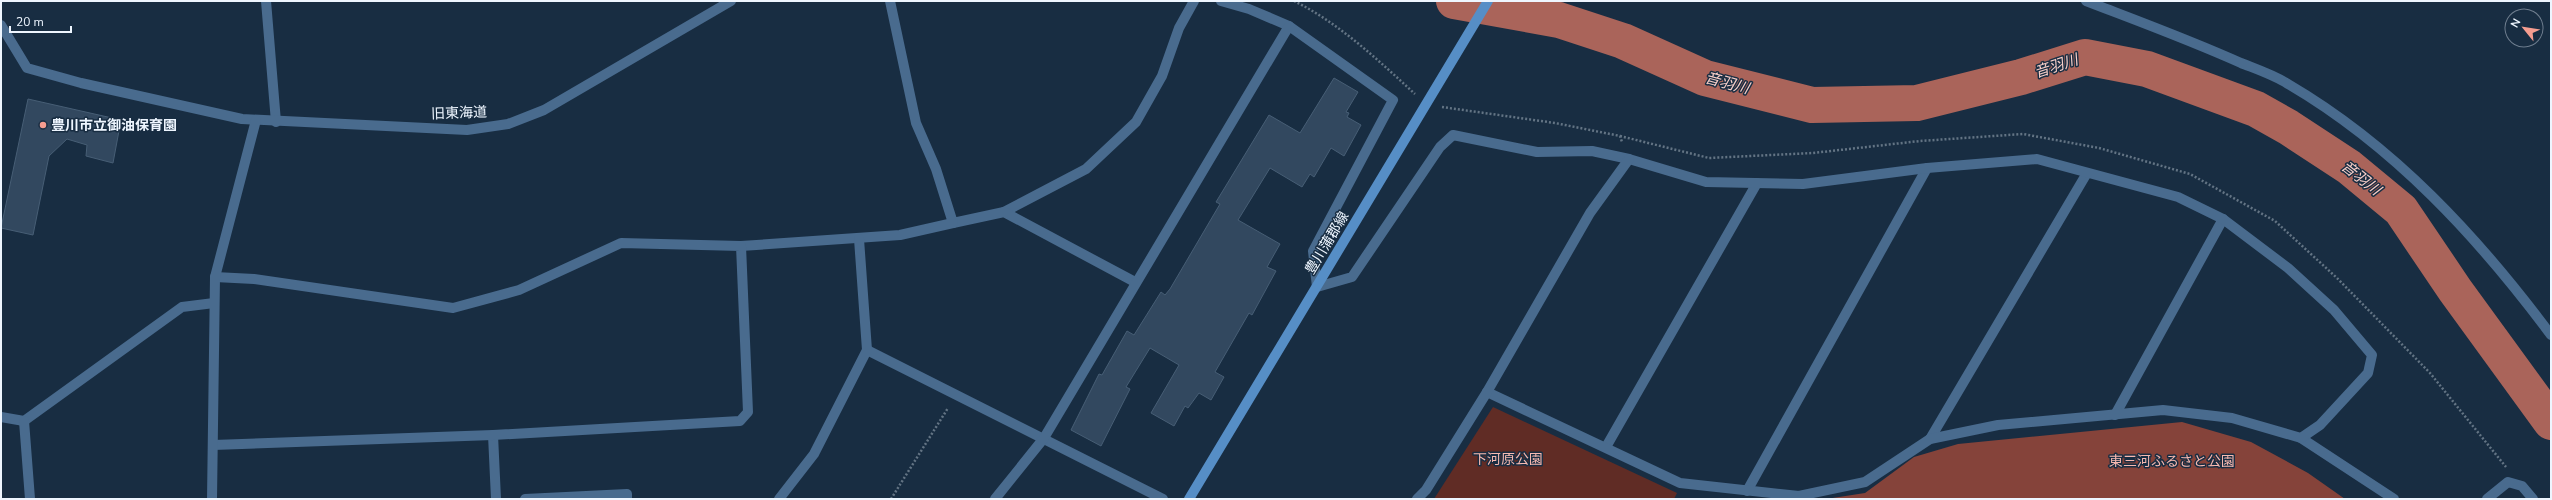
<svg xmlns="http://www.w3.org/2000/svg" width="2552" height="500" font-family="'Nunito Sans','Noto Sans JP',sans-serif">
<style>
.green{fill:#602c25}
.forest{fill:#85433a}
.lines{fill:none;stroke-linecap:round;stroke-linejoin:round}
.river{stroke:#aa645a;stroke-width:36}
.building{fill:#32485f;stroke:#475e75}
.path{stroke:#637484;stroke-width:2.5;stroke-dasharray:2 2;stroke-linecap:butt}
.minor{stroke:#496b8e;stroke-width:10}
.secondary{stroke:#568ec6;stroke-width:10}
.poi-dot{fill:#f59d90;stroke:#182d42;stroke-width:1.5}
.labels{text-anchor:middle;dominant-baseline:central;stroke-width:3;stroke-linejoin:round;paint-order:stroke}
.street-label{font-size:14px;fill:#eef6ff;stroke:#182d42}
.poi-label{font-size:14px;font-weight:bold;fill:#eef6ff;stroke:#182d42;text-anchor:start}
.park-label{font-size:14px;fill:#f7b9b0;stroke:#182d42}
.water-label{font-size:15px;font-style:italic;fill:#fbd1ca;stroke:#182d42}
</style>
<rect width="100%" height="100%" fill="#182d42"/>
<polygon class="green" points="1493,407 1677,493 1674,499 1434,499"/>
<polygon class="forest" points="2182,422 2251,442 2308,473 2345,499 1826,499 1865,493 1914,457 1958,444"/>
<g class="lines">
<polyline class="river" points="1454,1 1559,20 1623,41 1705,78 1812,105 1917,103 2021,77 2085,57 2147,69 2256,109 2288,127 2349,167 2401,210 2455,290 2551,422"/>
</g>
<g class="building">
<polygon points="1334,78 1358,92 1346,112 1349,113 1347,117 1361,125 1344,156 1331,148 1314,177 1310,174 1302,187 1270,168 1238,220 1280,244 1267,267 1276,271 1252,315 1249,313 1215,372 1224,377 1211,400 1199,393 1188,408 1185,406 1174,426 1151,413 1179,365 1150,348 1126,387 1130,389 1101,446 1071,430 1099,374 1102,375 1127,331 1134,335 1161,292 1165,295 1170,289 1220,204 1216,202 1269,115 1300,133"/>
<polygon points="28,99 121,120 113,163 86,156 87,145 67,139 49,156 33,235 1,228"/>
</g>
<g class="lines">
<g class="path">
<path d="M1294 1C1339 23 1378 60 1415 94"/>
<polyline points="1442,107 1555,123 1620,136 1622,142"/>
<polyline points="1620,136 1709,158 1813,153 1920,141 2023,134 2099,148 2190,174 2275,221 2337,278 2430,373 2506,467"/>
<polyline points="891,499 948,408"/>
</g>
<g class="minor">
<polyline points="266,1 276,122"/>
<polyline points="1221,1 1249,9 1289,26"/>
<path d="M2086 1C2138 21 2190 40 2241 63 2256 69 2274 75 2288 84 2394 146 2478 237 2551 335"/>
<polyline points="1,25 27,68 81,83 242,119 467,130 508,124 544,110 731,1"/>
<polyline points="1004,212 1086,169 1136,122 1162,76 1179,28 1194,1"/>
<polyline points="953,223 1004,212 1135,282"/>
<polyline points="741,246 900,235 953,223 936,169 916,123 890,1"/>
<polyline points="867,350 1163,499"/>
<polyline points="2115,415 2223,219"/>
<polyline points="1,417 24,421 182,307 214,303"/>
<polyline points="24,421 30,499"/>
<polyline points="493,435 496,499"/>
<polyline points="2301,438 2394,499"/>
<polyline points="1930,439 2087,173"/>
<polyline points="213,445 493,435 740,421 748,412 741,246 621,243 519,290 453,308 254,279 215,277"/>
<polyline points="1606,447 1757,183"/>
<polyline points="1747,491 1927,168"/>
<polyline points="212,499 215,277 256,120"/>
<polyline points="525,499 627,494 627,499"/>
<polyline points="779,499 814,454 867,350 859,239"/>
<polyline points="995,499 1044,438 1289,26 1393,100 1313,251 1317,287 1352,277 1440,147 1453,135 1537,152 1592,151 1629,159 1706,182 1803,184 1927,168 2037,159 2178,197 2223,219 2288,268 2334,310 2372,355 2368,373 2320,425 2301,438 2232,418 2163,410 1998,425 1930,439 1865,482 1799,496 1680,483 1487,392"/>
<polyline points="1417,499 1426,490 1487,392 1590,213 1629,159"/>
<polyline points="2487,499 2508,482 2522,486 2533,499"/>
</g>
<polyline class="secondary" points="1189,499 1488,1"/>
</g>
<circle class="poi-dot" cx="43" cy="125" r="4"/>
<g class="labels">
<g class="street-label">
<text transform="translate(459 113) rotate(-2)">旧東海道</text>
<text transform="translate(1327 243) rotate(-59)">豊川蒲郡線</text>
</g>
<g class="poi-label">
<text x="51" y="125">豊川市立御油保育園</text>
</g>
<g class="park-label">
<text x="1508" y="459">下河原公園</text>
<text x="2172" y="461">東三河ふるさと公園</text>
</g>
<g class="water-label">
<text transform="translate(2056 66) rotate(-18)">音羽川</text>
<text transform="translate(1727 83) rotate(15)">音羽川</text>
<text transform="translate(2361 178) rotate(38)">音羽川</text>
</g>
</g>
<rect width="2552" height="500" fill="none" stroke="#eef6ff" stroke-width="4"/>
<g transform="translate(2524 28) rotate(300)"><circle r="19" fill="#182d42" stroke="#6e7d8e"/>
<path d="M0-3L7 15L0 10L-7 15Z" fill="#f59d90"/>
<text y="-6" font-size="11" font-weight="bold" text-anchor="middle" fill="#eef6ff">N</text>
</g>
<path d="M10 26v6h61v-6" fill="none" stroke="#eef6ff" stroke-width="2"/>
<text x="16" y="26" font-size="12" fill="#eef6ff" stroke="#182d42" stroke-width="3" paint-order="stroke">20 m</text>
</svg>
